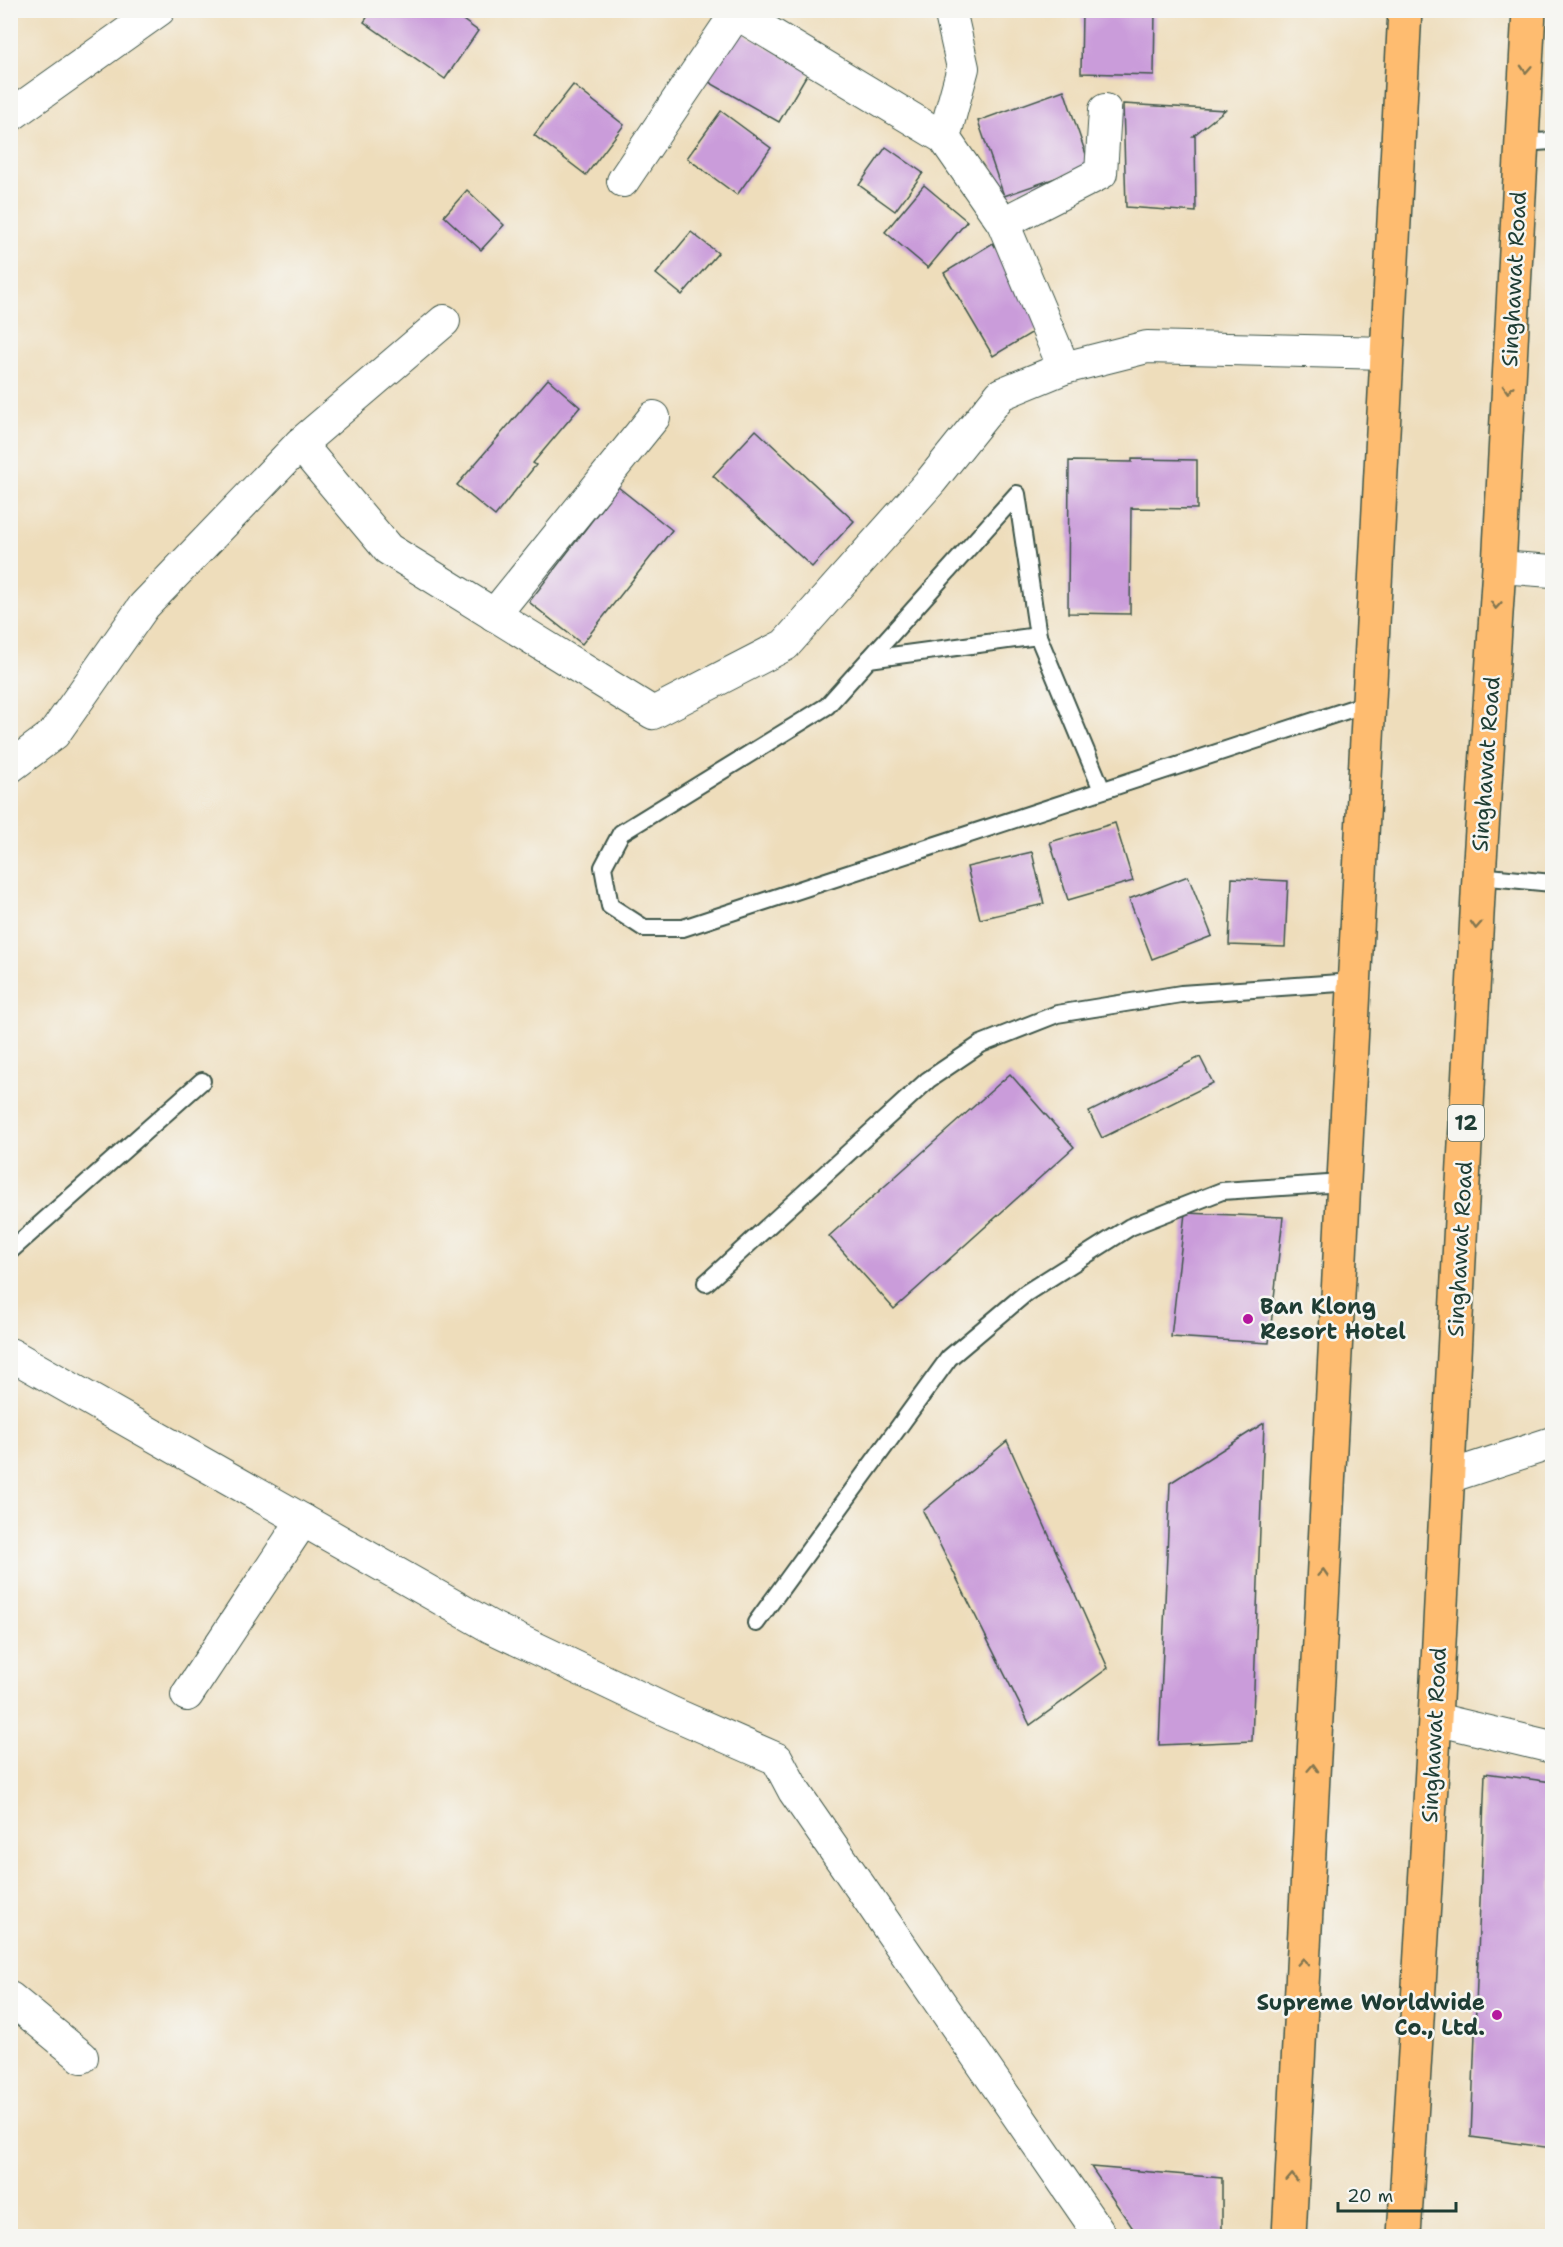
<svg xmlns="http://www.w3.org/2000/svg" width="1563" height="2247" font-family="'Shantell Sans',sans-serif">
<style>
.building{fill:#ca9cda}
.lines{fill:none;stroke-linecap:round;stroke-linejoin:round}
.service-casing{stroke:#3e5548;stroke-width:20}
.minor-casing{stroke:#3e5548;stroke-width:34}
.primary-casing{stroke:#3e5548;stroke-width:36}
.service{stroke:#fff;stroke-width:16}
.minor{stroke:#fff;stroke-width:32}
.primary{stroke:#febc70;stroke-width:33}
.oneway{stroke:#83764f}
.poi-dot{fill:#b5179e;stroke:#f6f6f2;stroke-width:2}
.labels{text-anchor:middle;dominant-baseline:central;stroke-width:5;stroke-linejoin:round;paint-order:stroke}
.shield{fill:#f6f6f2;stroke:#60746d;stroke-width:1.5}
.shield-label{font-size:21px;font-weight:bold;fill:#1f3d34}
.street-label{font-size:22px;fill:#1f3d34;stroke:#f6f6f2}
.poi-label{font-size:22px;font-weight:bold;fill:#1f3d34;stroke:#f6f6f2;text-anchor:start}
</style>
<rect width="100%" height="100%" fill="#f6f6f2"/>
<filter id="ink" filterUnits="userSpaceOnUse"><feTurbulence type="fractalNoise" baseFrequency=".0167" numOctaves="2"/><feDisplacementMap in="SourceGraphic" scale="12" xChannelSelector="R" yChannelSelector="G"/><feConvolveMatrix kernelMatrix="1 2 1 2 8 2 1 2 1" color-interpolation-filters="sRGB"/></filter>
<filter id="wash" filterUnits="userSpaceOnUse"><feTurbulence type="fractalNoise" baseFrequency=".008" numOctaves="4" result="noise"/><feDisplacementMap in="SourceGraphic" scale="24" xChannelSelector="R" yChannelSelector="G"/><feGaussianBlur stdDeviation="1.35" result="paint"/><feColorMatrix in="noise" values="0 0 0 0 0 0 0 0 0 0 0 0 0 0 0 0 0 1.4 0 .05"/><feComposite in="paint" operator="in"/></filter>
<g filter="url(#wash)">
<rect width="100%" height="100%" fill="#edb"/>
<g id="blocks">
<g class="building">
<polygon points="372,10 449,10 478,31 445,79 364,22"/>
<polygon points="1082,10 1155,10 1154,75 1081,73"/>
<polygon points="736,29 809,71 779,122 707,81"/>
<polygon points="573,85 624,125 586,175 534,135"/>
<polygon points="1064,90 1090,166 1004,196 978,121"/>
<polygon points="1123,104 1225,110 1193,136 1195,136 1196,212 1126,207"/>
<polygon points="721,111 771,148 737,195 687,158"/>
<polygon points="886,147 923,173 895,211 859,185"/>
<polygon points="924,185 967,221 928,268 885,232"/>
<polygon points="467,190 504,225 481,250 444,216"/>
<polygon points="691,232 718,253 682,295 656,274"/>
<polygon points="993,243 1043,326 993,356 944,273"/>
<polygon points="548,379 580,407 533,463 536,465 495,516 457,485"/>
<polygon points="756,430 854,521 812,567 713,476"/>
<polygon points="1132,459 1197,460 1197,509 1131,508 1130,614 1068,613 1069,461 1132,462"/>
<polygon points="618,487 672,530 582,644 529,602"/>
<polygon points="1115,823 1133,881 1068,900 1050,842"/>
<polygon points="1032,852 1044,904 980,919 967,867"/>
<polygon points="1188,876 1212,936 1152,959 1129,899"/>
<polygon points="1232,878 1288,881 1285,947 1229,945"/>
<polygon points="1200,1057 1213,1083 1102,1138 1089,1112"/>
<polygon points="1010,1074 1074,1147 894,1309 829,1236"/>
<polygon points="1185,1213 1283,1217 1269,1343 1171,1337"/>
<polygon points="1264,1423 1252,1741 1159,1745 1170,1483"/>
<polygon points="1007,1441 1108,1668 1030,1725 923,1511"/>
<polygon points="1485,1773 1552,1782 1552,2148 1471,2137"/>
<polygon points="1091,2167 1222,2178 1222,2236 1138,2236"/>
</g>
</g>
</g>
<g filter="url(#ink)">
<use href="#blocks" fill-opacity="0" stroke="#3e5548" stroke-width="1.5"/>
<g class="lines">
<g class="service-casing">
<g id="service">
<polyline points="1521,143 1552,141"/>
<polyline points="1038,636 1017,494 827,706 621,833 603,867 610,906 644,928 683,928 1369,703"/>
<polyline points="869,659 1038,636 1102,790"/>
<polyline points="1479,876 1552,883"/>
<polyline points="10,1251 202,1081"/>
<polyline points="706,1283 928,1080 981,1044 1057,1014 1181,994 1354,982"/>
<polyline points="756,1623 949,1358 1026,1293 1130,1227 1222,1191 1343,1183"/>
</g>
</g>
<g class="minor-casing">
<g id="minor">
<polyline points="731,10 944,138 1003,223 1064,368"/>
<polyline points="10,116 159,10"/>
<polyline points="944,138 963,68 950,10"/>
<polyline points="623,181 729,24 734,12"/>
<polyline points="1003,223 1101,173 1105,110"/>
<polyline points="300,444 444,321"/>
<polyline points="1499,567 1552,571"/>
<polyline points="494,615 654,417"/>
<polyline points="10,767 54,734 144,606 300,444 388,549 653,713 785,645 931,481 1001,394 1064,368 1147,347 1387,353"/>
<polyline points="10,1354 491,1627 672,1713 777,1759 794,1791 1101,2236"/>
<polyline points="1448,1477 1552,1443"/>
<polyline points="187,1695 303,1520"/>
<polyline points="1435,1719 1552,1747"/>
<polyline points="10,1998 82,2057"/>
</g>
</g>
<g class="primary-casing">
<g id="primary">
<polyline points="1289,2236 1405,10"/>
<polyline points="1404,2236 1435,1719 1479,876 1499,567 1529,10"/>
</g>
</g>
<use href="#service" class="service"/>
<use href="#minor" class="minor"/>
<use href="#primary" class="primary"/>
</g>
<defs><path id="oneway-chevron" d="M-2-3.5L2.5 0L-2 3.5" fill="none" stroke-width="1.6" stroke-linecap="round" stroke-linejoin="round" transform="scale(1.5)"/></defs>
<g class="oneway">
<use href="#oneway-chevron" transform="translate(1526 69) rotate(93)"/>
<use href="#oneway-chevron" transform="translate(1508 389) rotate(93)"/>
<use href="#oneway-chevron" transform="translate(1496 605) rotate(94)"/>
<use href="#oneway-chevron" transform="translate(1476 925) rotate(93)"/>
<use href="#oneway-chevron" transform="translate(1323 1573) rotate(-87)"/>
<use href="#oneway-chevron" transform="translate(1313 1768) rotate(-87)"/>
<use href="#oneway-chevron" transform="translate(1303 1962) rotate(-87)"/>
<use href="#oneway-chevron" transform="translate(1292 2178) rotate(-87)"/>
</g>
</g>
<g class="poi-dot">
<circle cx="1248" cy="1319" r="6"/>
<circle cx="1497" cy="2015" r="6"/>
</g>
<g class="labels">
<rect class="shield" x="1448" y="1105" width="36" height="36" rx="4.5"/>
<g class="shield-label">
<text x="1466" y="1123">12</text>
</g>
<g class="street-label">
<text transform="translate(1514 279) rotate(-87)">Singhawat Road</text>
<text transform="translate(1486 764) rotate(-86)">Singhawat Road</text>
<text transform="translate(1460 1249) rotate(-87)">Singhawat Road</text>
<text transform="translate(1434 1735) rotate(-87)">Singhawat Road</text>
</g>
<g class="poi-label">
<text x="1260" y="1306">Ban Klong<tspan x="1260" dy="25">Resort Hotel</tspan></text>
<text x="1485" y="2002" text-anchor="end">Supreme Worldwide<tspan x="1485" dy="25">Co., Ltd.</tspan></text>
</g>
</g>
<rect width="1563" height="2247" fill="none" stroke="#f6f6f2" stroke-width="36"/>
<path d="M1338 2202v9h118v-9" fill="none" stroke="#1f3d34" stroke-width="3"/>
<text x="1347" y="2202" font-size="18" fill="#1f3d34" stroke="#f6f6f2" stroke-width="4.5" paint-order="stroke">20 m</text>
</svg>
